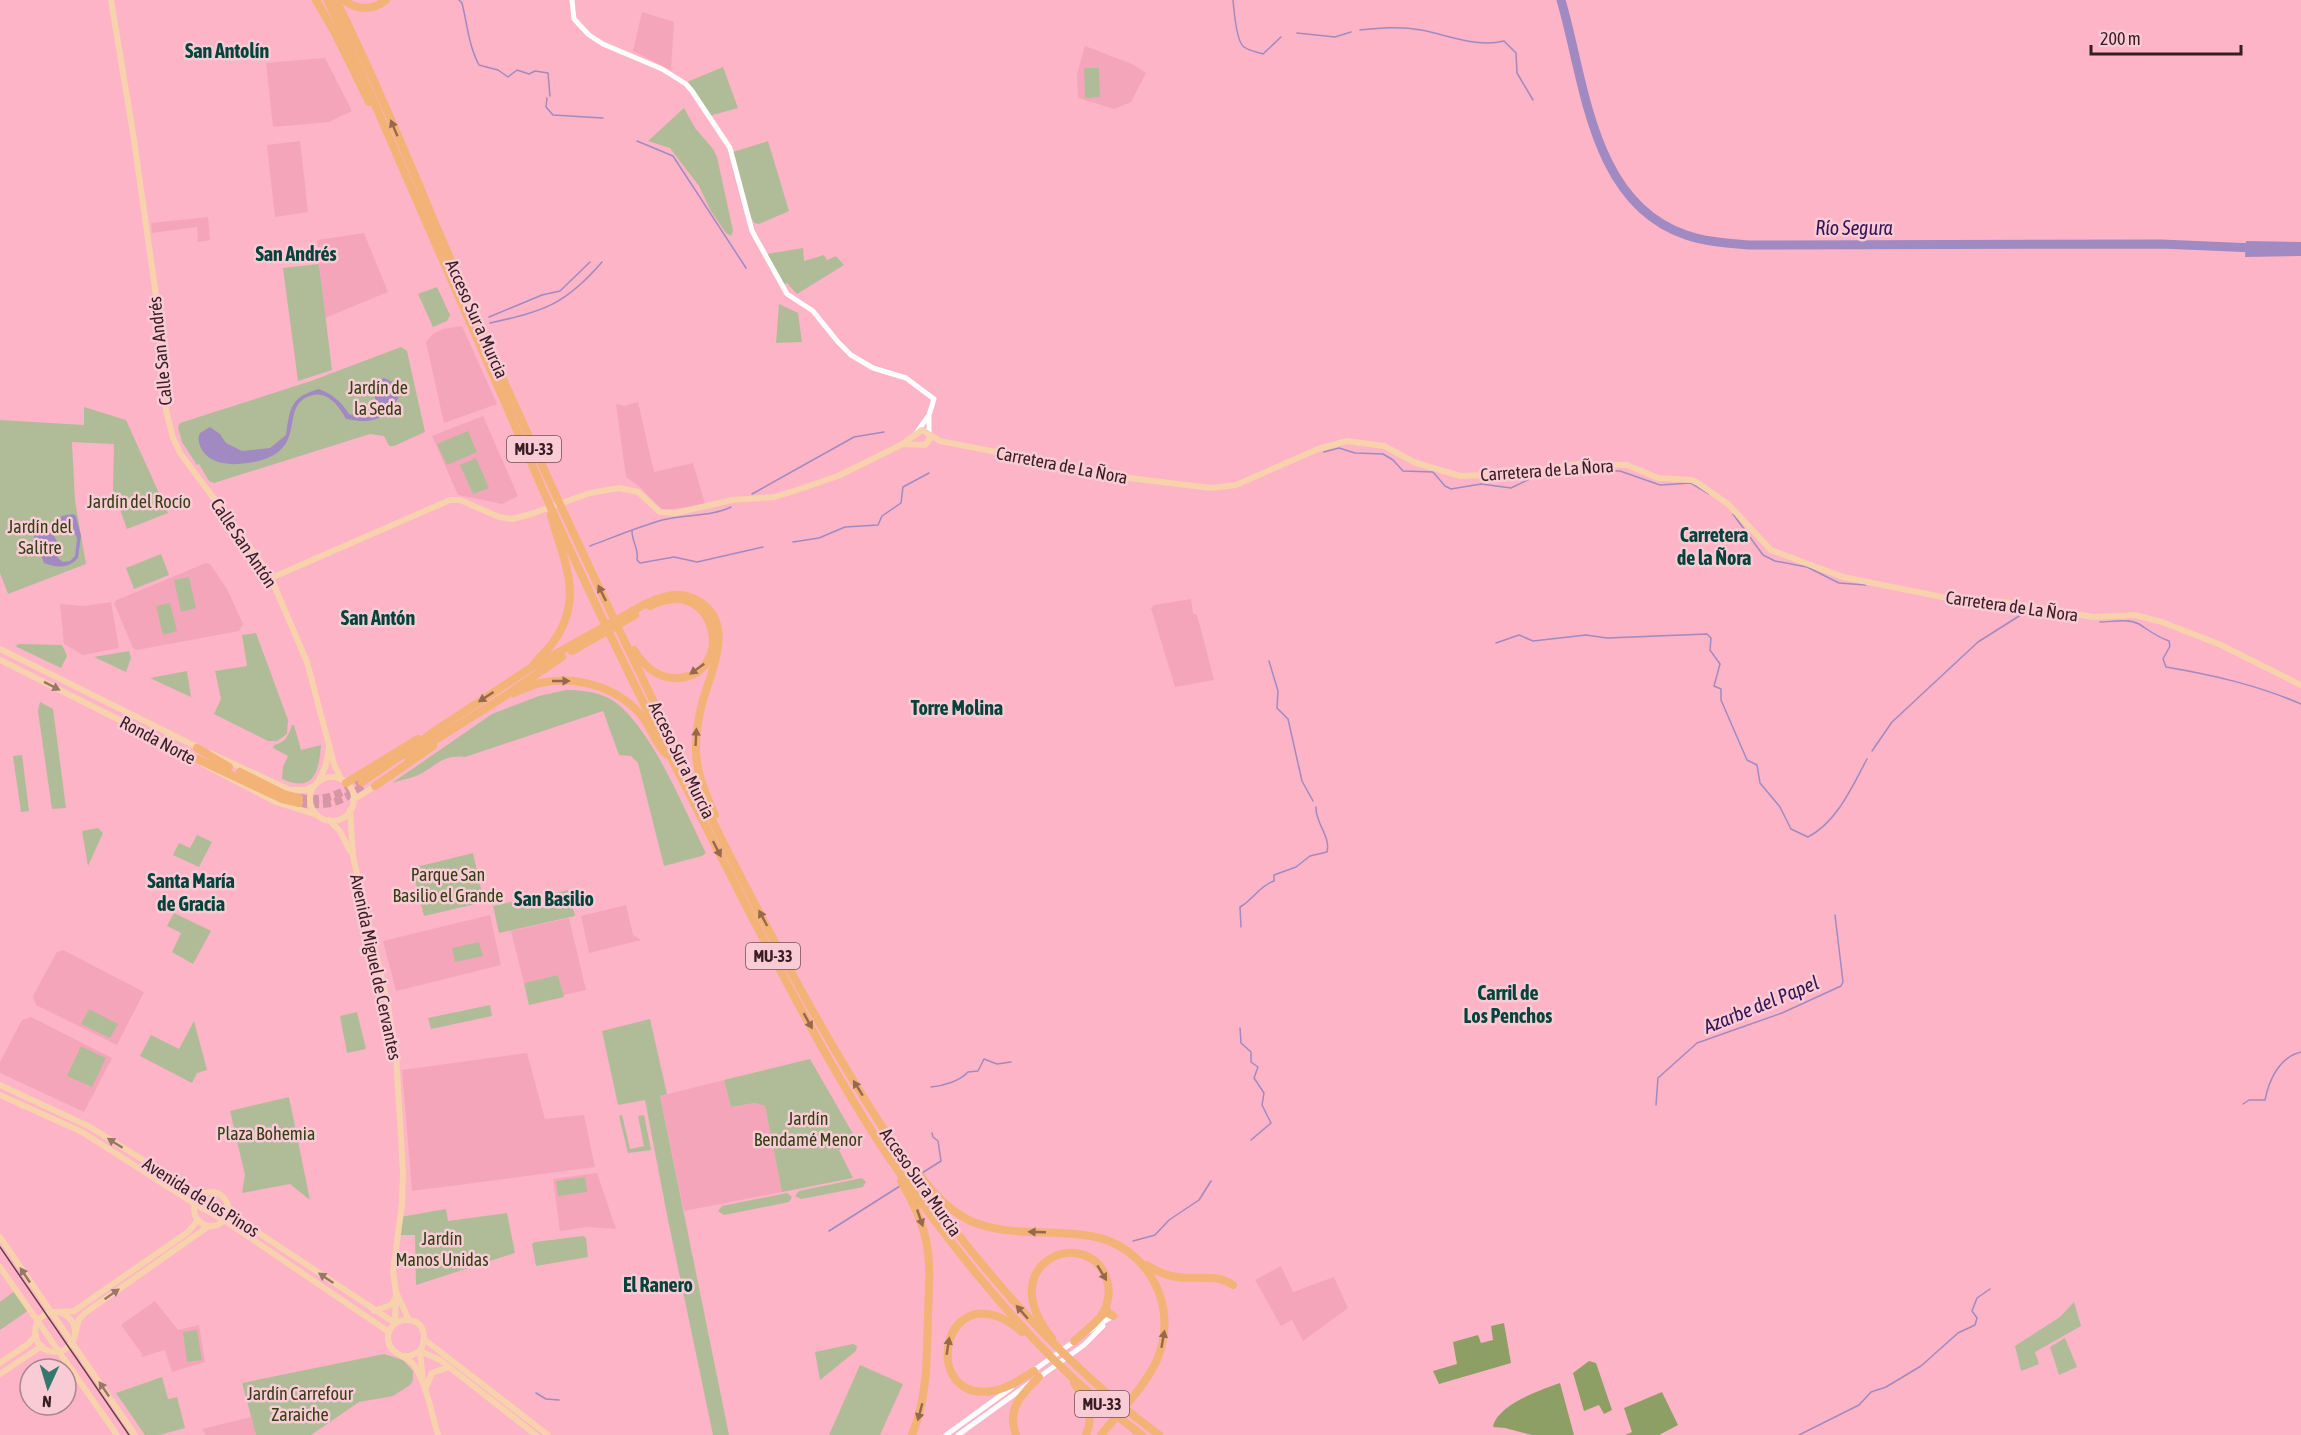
<svg xmlns="http://www.w3.org/2000/svg" width="2301" height="1435" font-family="'Asap Condensed',sans-serif">
<style>
.built{fill:#f5a5ba}
.green{fill:#b0bc97}
.forest{fill:#8d9f64}
.water{fill:#a08ac1;fill-rule:evenodd}
.lines{fill:none;stroke-linecap:round;stroke-linejoin:round}
.stream{stroke:#a08ac1;stroke-width:1.5}
.river{stroke:#a08ac1;stroke-width:9}
.highway-tunnel{stroke:#d696a6;stroke-width:8;stroke-dasharray:8 4;stroke-linecap:butt}
.minor{stroke:#fff;stroke-width:5}
.major{stroke:#f8d1ad;stroke-width:6}
.highway{stroke:#f3b276;stroke-width:8}
.tram{stroke:#643f49;stroke-width:1.5}
.oneway{fill:#96684d}
.oneway2{fill:#987768}
.labels{text-anchor:middle;dominant-baseline:central;stroke-width:5;stroke-linejoin:round;paint-order:stroke}
.shield{fill:#f8cbd5;stroke:#725159;stroke-width:1.5}
.shield-label{font-size:16px;font-weight:bold;fill:#381d24}
.street-label{font-size:18px;fill:#381d24;stroke:#f8cbd5}
.park-label{font-size:18px;fill:#344014;stroke:#f8cbd5}
.neighbourhood-label{font-size:20px;font-weight:bold;fill:#03433b;stroke:#f8cbd5}
.water-label{font-size:20px;font-style:italic;fill:#351456;stroke:#f8cbd5}
</style>
<rect width="100%" height="100%" fill="#fdb4c6"/>
<g class="built">
<polygon points="642,12 674,22 671,70 633,51"/>
<polygon points="1085,46 1132,64 1146,73 1131,102 1114,109 1078,98 1077,74"/>
<polygon points="325,58 352,111 329,122 273,127 266,63"/>
<polygon points="300,141 308,212 275,217 267,145"/>
<polygon points="208,217 210,240 198,242 197,227 152,233 151,223"/>
<polygon points="364,233 388,292 325,318 317,240"/>
<polygon points="462,326 497,404 444,423 426,342 433,334 443,329"/>
<polygon points="638,402 654,472 693,463 705,504 667,510 661,509 641,488 626,477 616,404 625,406"/>
<polygon points="483,416 518,496 502,504 458,495 432,436"/>
<polygon points="206,563 210,564 227,589 243,624 239,631 137,650 133,648 114,603 117,600"/>
<polygon points="1191,599 1193,613 1197,615 1214,680 1175,687 1151,608 1154,605"/>
<polygon points="111,602 119,648 83,655 64,644 60,604 83,606"/>
<polygon points="626,905 633,935 641,940 589,953 581,916"/>
<polygon points="490,915 501,965 396,991 383,941"/>
<polygon points="569,918 586,990 563,995 558,975 524,983 511,931"/>
<polygon points="63,950 144,992 117,1045 36,1005 33,996 57,952"/>
<polygon points="31,1017 112,1058 84,1112 0,1073 0,1062 22,1020"/>
<polygon points="527,1053 545,1119 584,1115 595,1167 412,1191 402,1070"/>
<polygon points="724,1080 731,1107 755,1103 765,1106 782,1192 684,1211 660,1096"/>
<polygon points="597,1173 616,1229 587,1227 560,1231 553,1179"/>
<polygon points="1281,1266 1293,1292 1334,1277 1348,1308 1303,1341 1292,1320 1281,1326 1255,1280"/>
<polygon points="155,1301 178,1330 199,1325 205,1362 172,1372 165,1350 141,1357 142,1354 121,1325"/>
<polygon points="251,1417 256,1435 206,1435 202,1429"/>
</g>
<g class="green">
<polygon points="723,67 738,108 709,116 687,82"/>
<polygon points="1084,68 1099,68 1100,97 1085,98"/>
<polygon points="684,108 695,128 713,149 717,157 733,231 731,236 726,233 711,211 699,186 670,148 648,141"/>
<polygon points="768,141 789,211 759,224 754,223 751,217 733,152"/>
<polygon points="803,248 804,261 824,255 827,260 836,256 844,265 797,294 787,283 784,284 767,254"/>
<polygon points="319,264 332,370 298,381 283,268"/>
<polygon points="437,287 450,315 447,321 433,327 418,294"/>
<polygon points="779,304 798,313 802,342 776,343"/>
<polygon points="401,347 407,351 425,432 394,446 389,446 384,436 370,434 214,483 209,481 199,464 197,465 182,442 178,427 180,423 311,381"/>
<polygon points="84,407 126,420 168,513 127,529 113,490 114,444 72,442 75,501 86,564 8,594 0,573 0,420 84,425"/>
<polygon points="468,431 477,452 447,465 437,444"/>
<polygon points="476,458 489,488 473,494 460,465"/>
<polygon points="161,554 169,575 134,589 126,568"/>
<polygon points="189,577 196,608 181,612 174,580"/>
<polygon points="170,603 177,631 163,635 156,606"/>
<polygon points="256,633 288,720 287,734 277,741 268,741 214,714 221,699 215,671 247,666 242,635"/>
<polygon points="19,644 62,645 67,656 61,668 15,646"/>
<polygon points="129,651 131,658 126,672 94,657"/>
<polygon points="187,671 191,697 150,678"/>
<path d="M566 690C583 690 601 692 615 702 652 729 685 811 706 853L702 856 664 866 638 763 631 756 619 755 603 711 465 757C441 754 435 768 416 776 408 779 400 780 392 783L492 714 539 696Z"/>
<polygon points="40,702 53,709 66,808 52,809 38,711"/>
<path d="M292 725H294L301 750 321 745C319 773 313 793 282 779L283 767 288 756 273 748 274 745C285 743 289 735 292 725Z"/>
<polygon points="22,755 29,811 21,812 13,756"/>
<polygon points="98,828 103,833 88,866 82,831"/>
<polygon points="197,835 212,842 199,867 173,855 179,843 190,848"/>
<polygon points="473,853 484,902 424,916 412,868"/>
<polygon points="568,890 575,916 499,933 493,906"/>
<polygon points="174,913 211,931 193,964 172,952 181,933 167,926"/>
<polygon points="479,942 483,956 455,962 452,948"/>
<polygon points="558,975 564,997 529,1005 524,983"/>
<polygon points="490,1005 492,1016 431,1029 428,1018"/>
<polygon points="89,1009 118,1024 110,1038 81,1024"/>
<polygon points="357,1012 366,1049 347,1053 340,1016"/>
<polygon points="650,1019 667,1094 660,1096 729,1435 713,1435 667,1215 645,1100 618,1105 602,1031"/>
<polygon points="194,1021 207,1070 197,1073 192,1083 140,1056 151,1035 179,1049"/>
<polygon points="81,1046 106,1058 92,1087 67,1076"/>
<polygon points="810,1059 856,1139 839,1150 853,1178 782,1192 765,1106 755,1103 731,1107 724,1080"/>
<polygon points="289,1097 310,1200 290,1184 242,1193 245,1175 230,1111"/>
<polygon points="622,1115 630,1149 644,1146 638,1116 644,1115 651,1150 628,1153 619,1116"/>
<polygon points="585,1177 587,1192 558,1196 556,1181"/>
<polygon points="862,1178 866,1182 863,1187 801,1199 795,1196 799,1191"/>
<polygon points="787,1193 792,1197 789,1202 724,1215 718,1211 722,1206"/>
<polygon points="446,1209 448,1221 507,1213 515,1253 416,1285 415,1235 397,1235 400,1217"/>
<polygon points="583,1236 586,1238 588,1257 536,1266 532,1244 535,1242"/>
<polygon points="16,1290 29,1310 0,1330 0,1302"/>
<polygon points="2074,1302 2081,1326 2035,1352 2039,1364 2021,1371 2015,1346 2060,1317"/>
<polygon points="197,1330 202,1360 187,1362 183,1332"/>
<polygon points="2065,1338 2077,1367 2059,1375 2050,1347"/>
<polygon points="853,1344 857,1346 856,1351 820,1380 815,1352"/>
<polygon points="384,1354 403,1360 413,1371 413,1380 410,1385 393,1396 359,1402 311,1435 256,1435 242,1383"/>
<polygon points="860,1365 903,1384 880,1435 829,1435"/>
<polygon points="162,1377 168,1399 177,1397 185,1428 159,1435 145,1435 116,1393"/>
</g>
<g class="forest">
<polygon points="1504,1323 1511,1363 1439,1384 1433,1371 1457,1364 1453,1342 1478,1335 1481,1343 1493,1340 1491,1326"/>
<polygon points="1589,1361 1596,1363 1612,1410 1604,1414 1599,1405 1584,1411 1573,1373"/>
<path d="M1560 1383 1574 1435H1532L1505 1428 1493 1427C1497 1405 1540 1390 1560 1383Z"/>
<polygon points="1662,1392 1678,1425 1659,1435 1625,1435 1632,1432 1624,1408"/>
</g>
<g class="water">
<polygon points="2246,241 2301,242 2301,256 2245,257"/>
<path d="M384 378 395 383 399 397C383 421 373 424 346 419 338 404 325 388 307 397 284 408 301 439 274 455 256 465 214 471 202 450 199 444 197 439 200 433L210 427 220 434 226 443 242 451 270 448 286 435C290 408 290 397 319 389 333 395 341 401 349 414L364 418 374 416 379 409 371 387 374 382Z"/>
<path d="M73 514 76 516 81 536 78 558C68 569 57 568 44 563L37 545H33L35 527 52 525 62 516ZM63 521 71 522 77 539 75 556 70 561 63 562 58 558 60 547 53 534 57 527Z"/>
</g>
<g class="lines">
<g class="stream">
<path d="M459 0 462 3C467 23 469 47 479 65L498 70 508 77 517 70 529 74 535 71 548 73 550 96"/>
<path d="M1233 0C1234 10 1236 42 1244 47 1249 51 1258 52 1263 54L1281 37"/>
<path d="M1360 30C1380 28 1400 26 1421 30 1448 35 1477 48 1504 41L1516 53 1517 73 1533 100"/>
<polyline points="1297,33 1335,37 1351,32"/>
<polyline points="547,98 546,107 553,115 603,118"/>
<polyline points="637,141 673,156 746,268"/>
<polyline points="489,317 542,295 560,291 590,262"/>
<path d="M490 323C544 311 565 305 602 262"/>
<polyline points="1324,452 1339,448 1355,453 1383,454 1393,460 1403,471 1433,472 1445,486 1451,489 1481,484 1511,488 1540,474 1566,471 1620,471 1660,485 1691,483 1709,494"/>
<polyline points="752,494 854,437 884,432"/>
<polyline points="1733,514 1763,555 1775,561 1807,567 1839,583 1866,585"/>
<path d="M632 531C632 542 639 549 637 560L640 563 674 557 697 562 763 547"/>
<polyline points="793,542 819,538 845,527 878,525 882,516 901,503 903,487 929,473"/>
<path d="M590 546C614 537 638 527 662 520 685 514 711 517 731 507"/>
<path d="M2100 622C2112 622 2127 618 2139 624 2150 631 2155 636 2169 641L2170 646 2163 659 2166 667C2213 675 2257 685 2301 704"/>
<path d="M1496 643 1519 635 1533 641 1586 635 1607 638 1707 634 1711 638 1710 650 1720 664 1714 686 1721 689V700L1747 760 1757 765 1760 783 1780 807 1791 829 1808 837C1837 822 1852 787 1867 759"/>
<polyline points="1269,661 1278,691 1277,708 1288,719 1302,781 1313,801"/>
<polyline points="1872,751 1892,722 1978,642 2027,611"/>
<path d="M1241 927 1240 907C1254 899 1259 886 1274 881V875L1296 867 1310 856 1327 852C1331 836 1315 823 1316 807"/>
<polyline points="1240,1028 1241,1043 1251,1052 1251,1062 1258,1067 1254,1078 1264,1093 1262,1105 1271,1123 1251,1140"/>
<path d="M931 1087C943 1086 960 1081 968 1072L978 1071 984 1059 997 1064 1011 1062"/>
<path d="M2243 1104 2249 1100H2265C2269 1079 2280 1057 2301 1052"/>
<polyline points="1656,1105 1658,1078 1697,1043 1782,1013 1841,986 1843,982 1835,915"/>
<polyline points="922,1173 941,1161 938,1141 933,1137 932,1133"/>
<polyline points="829,1231 900,1186"/>
<polyline points="1133,1241 1155,1235 1169,1220 1199,1200 1211,1181"/>
<polyline points="536,1393 546,1399 559,1400"/>
<polyline points="1799,1435 1859,1405 1871,1392 1886,1387 1921,1366 1958,1333 1975,1325 1977,1318 1972,1311 1977,1298 1990,1289"/>
</g>
<path class="river" d="M1561 0C1585 81 1591 203 1686 235 1706 242 1727 243 1749 245L2161 244 2255 248"/>
<g class="highway-tunnel">
<path d="M299 798C324 802 339 795 360 782"/>
<path d="M299 803C329 807 340 802 364 786"/>
</g>
<g class="minor">
<polyline points="572,0 574,19 589,35 603,44 662,69 686,84 692,91 730,148 752,231 787,294 813,311 838,342 851,355 873,368 906,378 934,399 929,415 917,432"/>
<polyline points="929,417 929,435"/>
<polyline points="1089,1331 1113,1316"/>
<polyline points="1033,1371 1076,1340"/>
<polyline points="1038,1378 1084,1345 1103,1326"/>
<polyline points="946,1435 1011,1388"/>
<polyline points="958,1435 1030,1383"/>
</g>
<g class="major">
<polyline points="111,0 133,133 157,303 166,410 173,438 180,453 259,559 271,578 307,662 334,764 341,779"/>
<polyline points="904,444 925,445 930,439 929,435"/>
<polyline points="271,578 450,500 460,500 499,517 512,519 531,514 590,493 619,488 638,492 660,512 676,513 732,500 775,497 803,488 838,476 901,445 922,430 940,441 1129,478 1211,488 1236,485 1318,449 1347,441 1384,446 1416,463 1461,476 1513,474 1577,464 1627,465 1658,478 1692,480 1698,483 1728,504 1771,550 1843,577 1952,599 2004,602 2093,617 2135,615 2162,622 2221,645 2301,685"/>
<polyline points="0,649 201,749"/>
<polyline points="0,660 195,758"/>
<polyline points="210,753 290,790 306,790 314,786"/>
<polyline points="203,764 276,802 317,815"/>
<circle cx="332" cy="799" r="22"/>
<polyline points="318,782 326,765 329,746"/>
<polyline points="353,800 375,786"/>
<polyline points="350,810 353,857 387,1000 396,1054 403,1172 402,1204 393,1272 396,1292 409,1320"/>
<polyline points="329,820 340,831 350,851"/>
<polyline points="0,1085 90,1127 227,1212 395,1323"/>
<polyline points="0,1095 82,1132 195,1204 224,1220 389,1332"/>
<circle cx="211" cy="1209" r="17"/>
<polyline points="0,1237 135,1435"/>
<polyline points="0,1267 117,1435"/>
<polyline points="374,1311 391,1305 394,1300"/>
<polyline points="58,1312 74,1311 188,1232 198,1220"/>
<circle cx="55" cy="1332" r="20"/>
<polyline points="395,1323 396,1292"/>
<polyline points="75,1335 79,1319 85,1313 209,1226"/>
<polyline points="425,1340 548,1435"/>
<polyline points="420,1351 440,1360 536,1435"/>
<polyline points="420,1351 423,1380"/>
<path d="M402 1356H410L420 1351C427 1338 425 1321 408 1320 396 1319 387 1329 388 1340 390 1355 406 1355 414 1365 427 1385 431 1412 438 1435"/>
<polyline points="0,1363 28,1344 36,1335"/>
<polyline points="0,1374 42,1346"/>
<polyline points="425,1390 432,1373 449,1367"/>
</g>
<g class="highway">
<polyline points="316,0 335,33 369,102"/>
<path d="M327 0C356 57 380 117 406 176 451 280 497 385 543 490 604 628 673 762 741 896 785 980 829 1065 880 1144 909 1188 942 1231 975 1272 1025 1333 1078 1389 1142 1435"/>
<path d="M336 0C388 105 430 215 478 323 557 502 641 679 729 854 839 1069 961 1288 1159 1435"/>
<path d="M344 0C358 11 373 10 386 0"/>
<path d="M634 650C643 665 655 677 674 678 738 679 718 571 650 606"/>
<polyline points="572,651 635,615"/>
<path d="M533 666C539 657 548 650 554 641 585 597 563 560 551 515"/>
<path d="M514 693C522 690 531 685 540 683 576 675 617 687 641 715 651 727 655 743 666 754"/>
<polyline points="197,748 229,767"/>
<polyline points="193,757 282,799 299,803"/>
<polyline points="408,757 505,696 562,657"/>
<polyline points="240,772 284,794 299,798"/>
<path d="M362 782 411 749 436 730 532 667 645 604C661 596 680 590 697 600 736 622 712 669 703 700 699 715 696 730 696 745 695 771 705 792 715 815"/>
<polyline points="346,783 418,739"/>
<polyline points="375,786 433,746"/>
<path d="M919 1174C934 1194 950 1212 973 1222 1010 1237 1052 1229 1091 1236 1149 1246 1181 1309 1156 1362 1143 1389 1119 1412 1101 1435"/>
<path d="M901 1181C912 1200 921 1218 926 1240 931 1264 929 1289 928 1313 927 1354 928 1396 912 1435"/>
<path d="M1146 1265C1156 1271 1166 1276 1177 1277 1196 1280 1216 1273 1233 1285"/>
<polyline points="1106,1307 1108,1313 1113,1316"/>
<path d="M1022 1332C1015 1326 1008 1320 999 1317 938 1293 926 1402 992 1391 1007 1389 1021 1379 1034 1371"/>
<path d="M1052 1338C990 1262 1089 1223 1107 1280 1111 1293 1108 1305 1101 1316 1094 1325 1083 1333 1074 1341"/>
<path d="M1074 1383C1086 1400 1095 1414 1086 1435"/>
<path d="M1016 1435C1006 1409 1022 1394 1039 1377"/>
</g>
<polyline class="tram" points="0,1247 129,1435"/>
</g>
<defs><path id="oneway-solid" d="M-6-.8H1V-3.2L6.5 0L1 3.2V.8H-6Z" transform="scale(1.5)"/></defs>
<g class="oneway">
<use href="#oneway-solid" transform="translate(394 128) rotate(-113)"/>
<use href="#oneway-solid" transform="translate(602 593) rotate(-116)"/>
<use href="#oneway-solid" transform="translate(697 669) rotate(144)"/>
<use href="#oneway-solid" transform="translate(561 681)"/>
<use href="#oneway-solid" transform="translate(486 697) rotate(147)"/>
<use href="#oneway-solid" transform="translate(696 737) rotate(-87)"/>
<use href="#oneway-solid" transform="translate(717 849) rotate(63)"/>
<use href="#oneway-solid" transform="translate(763 918) rotate(-118)"/>
<use href="#oneway-solid" transform="translate(808 1021) rotate(61)"/>
<use href="#oneway-solid" transform="translate(858 1088) rotate(-122)"/>
<use href="#oneway-solid" transform="translate(920 1218) rotate(71)"/>
<use href="#oneway-solid" transform="translate(1037 1232) rotate(-178)"/>
<use href="#oneway-solid" transform="translate(1102 1273) rotate(59)"/>
<use href="#oneway-solid" transform="translate(1022 1312) rotate(-131)"/>
<use href="#oneway-solid" transform="translate(1163 1339) rotate(-80)"/>
<use href="#oneway-solid" transform="translate(948 1346) rotate(-81)"/>
<use href="#oneway-solid" transform="translate(920 1412) rotate(105)"/>
</g>
<g class="oneway2">
<use href="#oneway-solid" transform="translate(52 686) rotate(27)"/>
<use href="#oneway-solid" transform="translate(115 1143) rotate(-148)"/>
<use href="#oneway-solid" transform="translate(25 1275) rotate(-124)"/>
<use href="#oneway-solid" transform="translate(326 1278) rotate(-146)"/>
<use href="#oneway-solid" transform="translate(112 1294) rotate(-35)"/>
<use href="#oneway-solid" transform="translate(104 1389) rotate(-124)"/>
</g>
<g class="labels">
<g class="shield">
<rect x="507" y="436" width="54" height="26" rx="4.5"/>
<rect x="746" y="943" width="54" height="26" rx="4.5"/>
<rect x="1075" y="1391" width="54" height="26" rx="4.5"/>
</g>
<g class="shield-label">
<text x="534" y="449">MU-33</text>
<text x="773" y="956">MU-33</text>
<text x="1102" y="1404">MU-33</text>
</g>
<g class="street-label">
<text transform="translate(477 319) rotate(66)">Acceso Sur a Murcia</text>
<text transform="translate(160 351) rotate(-96)">Calle San Andrés</text>
<text transform="translate(1062 465) rotate(11)">Carretera de La Ñora</text>
<text transform="translate(1547 470) rotate(-4)">Carretera de La Ñora</text>
<text transform="translate(244 543) rotate(56)">Calle San Antón</text>
<text transform="translate(2012 606) rotate(8)">Carretera de La Ñora</text>
<text transform="translate(158 740) rotate(28)">Ronda Norte</text>
<text transform="translate(682 760) rotate(64)">Acceso Sur a Murcia</text>
<text transform="translate(376 967) rotate(78)">Avenida Miguel de Cervantes</text>
<text transform="translate(921 1182) rotate(55)">Acceso Sur a Murcia</text>
<text transform="translate(201 1197) rotate(32)">Avenida de los Pinos</text>
</g>
<g class="park-label">
<text x="378" y="387">Jardín de<tspan x="378" dy="21">la Seda</tspan></text>
<text x="139" y="501">Jardín del Rocío</text>
<text x="40" y="526">Jardín del<tspan x="40" dy="21">Salitre</tspan></text>
<text x="448" y="874">Parque San<tspan x="448" dy="21">Basilio el Grande</tspan></text>
<text x="808" y="1118">Jardín<tspan x="808" dy="21">Bendamé Menor</tspan></text>
<text x="266" y="1133">Plaza Bohemia</text>
<text x="442" y="1238">Jardín<tspan x="442" dy="21">Manos Unidas</tspan></text>
<text x="300" y="1393">Jardín Carrefour<tspan x="300" dy="21">Zaraiche</tspan></text>
</g>
<g class="neighbourhood-label">
<text x="227" y="50">San Antolín</text>
<text x="296" y="253">San Andrés</text>
<text x="1714" y="534">Carretera<tspan x="1714" dy="23">de la Ñora</tspan></text>
<text x="378" y="617">San Antón</text>
<text x="957" y="707">Torre Molina</text>
<text x="191" y="880">Santa María<tspan x="191" dy="23">de Gracia</tspan></text>
<text x="554" y="898">San Basilio</text>
<text x="1508" y="992">Carril de<tspan x="1508" dy="23">Los Penchos</tspan></text>
<text x="658" y="1284">El Ranero</text>
</g>
<g class="water-label">
<text x="1854" y="227">Río Segura</text>
<text transform="translate(1761 1004) rotate(-22)">Azarbe del Papel</text>
</g>
</g>
<g transform="translate(48 1387) rotate(184)"><circle r="28" fill="#f8cbd5" stroke="#ab858e" stroke-width="1.5"/>
<path d="M0-4.5L10 22L0 15L-10 22Z" fill="#32786e"/>
<text y="-9" font-size="16" font-weight="bold" text-anchor="middle" fill="#381d24">N</text>
</g>
<path d="M2091 45v9h150v-9" fill="none" stroke="#381d24" stroke-width="3"/>
<text x="2100" y="45" font-size="18" fill="#381d24" stroke="#f8cbd5" stroke-width="4.5" paint-order="stroke">200 m</text>
</svg>
